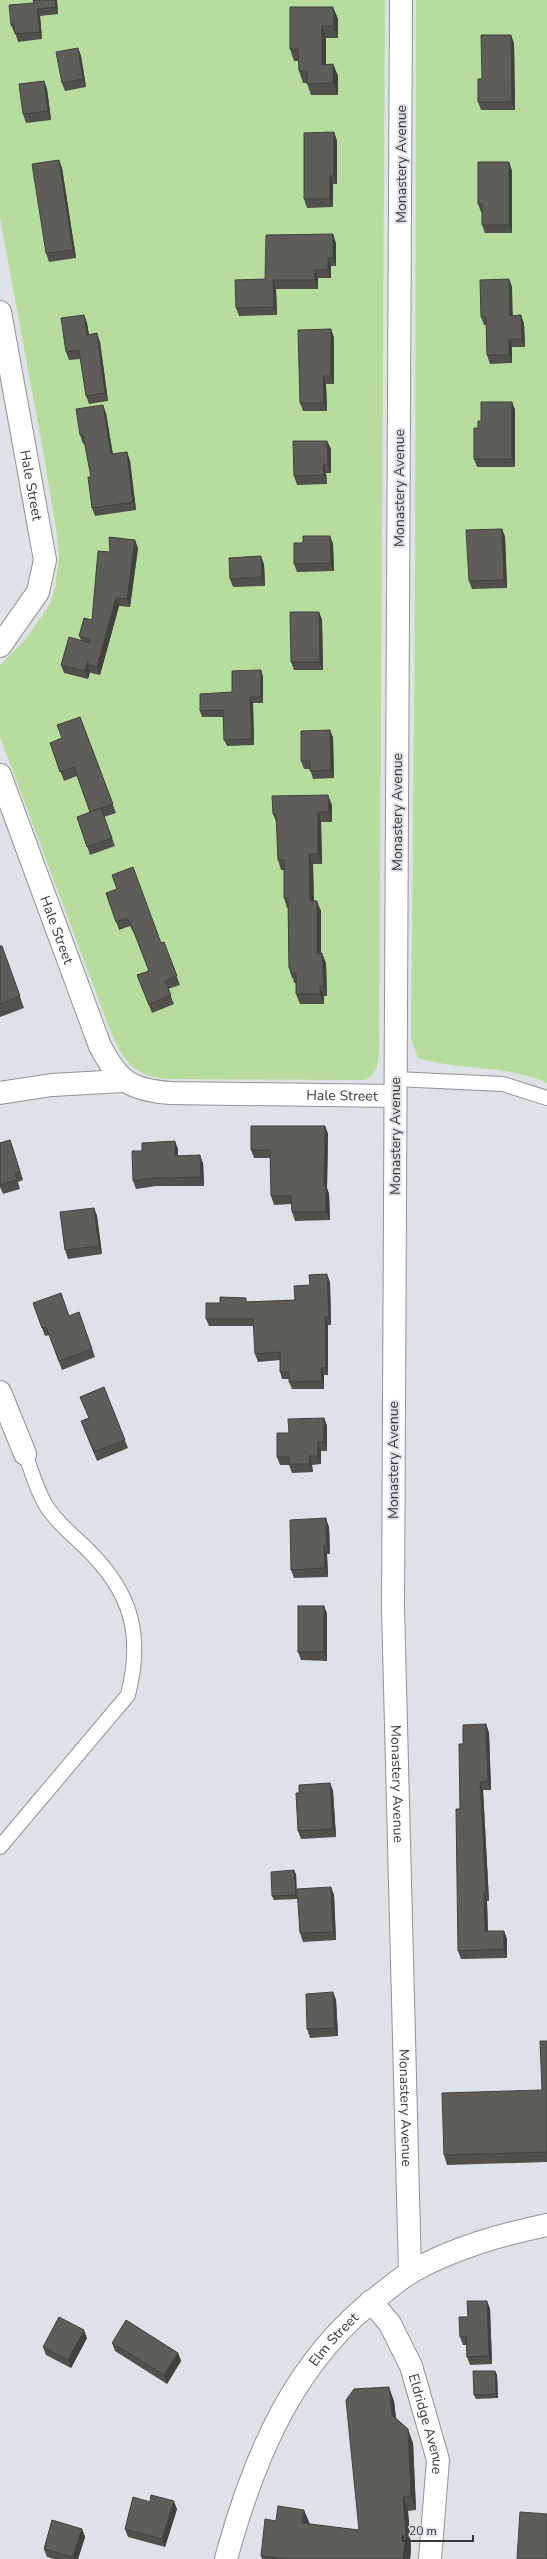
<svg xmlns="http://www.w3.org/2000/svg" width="547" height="2559" font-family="'Nunito Sans',sans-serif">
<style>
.green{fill:#b7dd9e}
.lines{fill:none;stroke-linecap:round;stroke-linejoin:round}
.service-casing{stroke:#919497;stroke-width:16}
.minor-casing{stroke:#919497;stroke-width:24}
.secondary-casing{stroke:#919497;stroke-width:24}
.service{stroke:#fff;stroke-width:14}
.minor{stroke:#fff;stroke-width:22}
.secondary{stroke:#fff;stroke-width:22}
.wall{fill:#52504d}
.shaded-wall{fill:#42413e}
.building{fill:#5f5d59;stroke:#42413e}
.labels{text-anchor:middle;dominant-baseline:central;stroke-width:4;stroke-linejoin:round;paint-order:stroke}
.street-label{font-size:14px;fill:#363738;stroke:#dee1e5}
</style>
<rect width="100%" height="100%" fill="#dee1e5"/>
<g class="green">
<path d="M0 0H385L379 1055C378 1065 375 1076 365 1080L166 1079C125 1076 117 1047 104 1014L0 737V665L25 640 50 604 55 588 59 557 57 535 44 456 0 218Z"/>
<path d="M416 0H547V1083C506 1064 460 1071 418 1058L411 1039 415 603Z"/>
</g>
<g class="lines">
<g class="service-casing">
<g id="service">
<polyline points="395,1079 503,1084 547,1098"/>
<path d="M0 1847 128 1695C143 1635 132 1593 87 1549 73 1535 58 1524 47 1507 37 1492 32 1471 25 1454"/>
</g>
</g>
<g class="minor-casing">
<g id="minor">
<path id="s1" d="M401 0 393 1608 410 2273"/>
<path id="s2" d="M0 312 45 560 38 592 0 646"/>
<path id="s3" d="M0 775 100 1046C118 1081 130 1090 170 1093L395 1096"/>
<polyline points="0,1093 52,1085 123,1081"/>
<polyline points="0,1392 25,1454"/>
<path id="s4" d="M371 2301 390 2324 411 2366 438 2460 430 2559"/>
</g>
</g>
<g class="secondary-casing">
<g id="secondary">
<path id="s5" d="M226 2559C254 2456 295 2357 384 2292 393 2285 401 2278 411 2272 453 2248 500 2235 547 2225"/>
</g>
</g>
<use href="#service" class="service"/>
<use href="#minor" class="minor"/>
<use href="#secondary" class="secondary"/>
</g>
<g class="wall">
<polygon points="33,0 57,0 58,14 40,16 42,39 18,42 15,32 14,32 11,25 34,3"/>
<polygon points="333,7 338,19 338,38 326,38 326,64 333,64 338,76 338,95 311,95 307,83 303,83 299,71 299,61 294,61 290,49"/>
<polygon points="514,43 515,110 481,110 478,102 482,79"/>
<polygon points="78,48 81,56 86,87 65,91 62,83"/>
<polygon points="44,81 47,89 51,120 26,123 23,114"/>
<polygon points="334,132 337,141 337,184 333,184 333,207 307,208 304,199"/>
<polygon points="59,160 62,168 76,258 49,262 46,253"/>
<polygon points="509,162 512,171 512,233 485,233 482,225 482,212 481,212 478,204"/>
<polygon points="336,243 336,266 331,266 331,278 318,278 318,289 276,289 277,315 239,316 236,308 265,279"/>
<polygon points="509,279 512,287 512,316 521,315 524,324 525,347 512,347 512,363 490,364 487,355 486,325 484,325 481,317"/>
<polygon points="84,315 87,323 89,335 100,342 108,401 89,404 86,396 80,359 69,360 66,352"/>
<polygon points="331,329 334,338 334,384 326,384 327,411 303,411 300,403"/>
<polygon points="512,402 515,410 515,467 477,467 474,459 478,428"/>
<polygon points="106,413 113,454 127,452 130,461 136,510 95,516 92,508 91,477 85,443 83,444 80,435"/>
<polygon points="327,441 331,449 331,473 326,473 327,484 297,485 294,476"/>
<polygon points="502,529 505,537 507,588 472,589 469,581"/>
<polygon points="330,536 333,544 334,571 297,572 294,564 303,543"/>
<polygon points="138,548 130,607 119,606 100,675 91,673 90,672 88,679 64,673 61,665 81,640 79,636 92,620 110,552"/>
<polygon points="264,564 265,586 233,587 230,579"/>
<polygon points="319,612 322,620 323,670 294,670 291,662"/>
<polygon points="261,670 263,677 263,703 253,703 254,745 227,746 224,740 223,717 202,717 200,711 232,692"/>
<polygon points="80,717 116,813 104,817 115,846 90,855 77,817 90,812 77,776 64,781 50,743 62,738"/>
<polygon points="330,730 333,738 334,778 313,779 310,769 304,769 301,761"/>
<polygon points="332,805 332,822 321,822 322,864 313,864 314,901 321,911 321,953 326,963 327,996 324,996 324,1004 300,1004 296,994 296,983 294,983 293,978 292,978 289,968 288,908 287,908 284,898 284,870 281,870 278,860 277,824 273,814"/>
<polygon points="106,893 161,943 164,942 180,985 168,989 174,1004 152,1013 137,975 149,971 135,935 130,926 119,930"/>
<polygon points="0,946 2,946 24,1008 0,1017"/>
<polygon points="325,1126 328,1134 327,1188 329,1194 330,1220 295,1221 292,1212 292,1204 274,1205 271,1196 270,1158 254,1158 251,1150"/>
<polygon points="10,1140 23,1180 18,1182 20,1189 3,1194 0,1187 0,1143"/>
<polygon points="178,1149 178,1156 203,1163 204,1186 156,1186 136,1189 133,1181"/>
<polygon points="94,1208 97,1216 102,1254 68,1259 65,1250"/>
<polygon points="330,1282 331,1325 328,1325 328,1375 324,1375 324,1389 292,1389 289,1382 289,1379 282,1379 280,1372 280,1360 258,1362 255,1354 254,1326 209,1326 206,1319 220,1303 295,1300 310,1285"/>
<polygon points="33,1303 69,1316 79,1312 95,1357 62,1370 49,1335 45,1336"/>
<polygon points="104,1387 128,1448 97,1461 84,1429 88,1418"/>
<polygon points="324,1418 327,1426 327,1451 321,1451 321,1464 312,1465 313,1472 292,1473 289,1465 280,1465 277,1457 289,1433"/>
<polygon points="329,1527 330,1554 327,1554 328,1577 294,1578 291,1570"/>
<polygon points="324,1606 327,1614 327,1661 301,1660 298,1652"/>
<polygon points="486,1724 489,1733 491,1790 483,1790 489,1901 487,1901 488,1931 504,1931 507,1939 507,1958 461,1959 458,1951 460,1809 463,1744"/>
<polygon points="330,1783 333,1791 336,1837 301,1839 298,1831 299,1793"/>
<polygon points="296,1874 297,1899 274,1900 272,1896"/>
<polygon points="331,1887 334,1895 336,1940 303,1942 300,1933"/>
<polygon points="333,1992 336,2000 338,2036 310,2038 307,2029"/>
<polygon points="547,2041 547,2162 447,2165 444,2155 542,2090"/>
<polygon points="487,2301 490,2309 492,2364 470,2365 467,2357 466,2345 463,2345 460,2337 468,2317"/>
<polygon points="87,2338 71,2368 46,2355 43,2347"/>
<polygon points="112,2343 178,2353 181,2361 167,2384 115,2351"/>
<polygon points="495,2371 497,2375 498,2398 476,2399 474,2395"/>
<polygon points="394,2401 396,2418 413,2443 416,2510 408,2511 411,2549 410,2559 262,2559 261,2556 309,2524 359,2530"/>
<polygon points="177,2509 165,2547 128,2537 125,2529"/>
<polygon points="82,2529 85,2537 78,2559 54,2559 47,2557 44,2549"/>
</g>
<g class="shaded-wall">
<polygon points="55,0 57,0 58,14 56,7"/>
<polygon points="333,7 338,19 338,38 334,26"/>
<polygon points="37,9 40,16 42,39 40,32"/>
<polygon points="322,26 326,38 326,76 322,65"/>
<polygon points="511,35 514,43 515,110 512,102"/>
<polygon points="78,48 81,56 86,87 83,79"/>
<polygon points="333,64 338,76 338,95 333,83"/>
<polygon points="44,81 47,89 51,120 48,111"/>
<polygon points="334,132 337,141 337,184 334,176"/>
<polygon points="59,160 62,168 76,258 73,250"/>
<polygon points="509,162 512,171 512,233 509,225"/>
<polygon points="330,176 333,184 333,207 330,199"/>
<polygon points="333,234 336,243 336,266 333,258"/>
<polygon points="328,258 331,266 331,278 328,270"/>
<polygon points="315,270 318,278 318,289 315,280"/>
<polygon points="509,279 512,287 513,324 510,316"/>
<polygon points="273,280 276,289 277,315 274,307"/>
<polygon points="84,315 87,323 90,343 87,335"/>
<polygon points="521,315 524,324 525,347 522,339"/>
<polygon points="331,329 334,338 334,384 331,376"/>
<polygon points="97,333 100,342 108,401 105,393"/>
<polygon points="509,339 512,347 512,363 509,355"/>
<polygon points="323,376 326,384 327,411 324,403"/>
<polygon points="512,402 515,410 515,467 512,459"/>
<polygon points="103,405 106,413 114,463 111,454"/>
<polygon points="327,441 331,449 331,473 328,465"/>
<polygon points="127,452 130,461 136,510 133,502"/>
<polygon points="323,465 326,473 327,484 324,475"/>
<polygon points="502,529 505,537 507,588 504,580"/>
<polygon points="330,536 333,544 334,571 331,563"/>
<polygon points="135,540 138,548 130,607 127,599"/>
<polygon points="261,556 264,564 265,586 262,577"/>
<polygon points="116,598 119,606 100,675 97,667"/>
<polygon points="319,612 322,620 323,670 320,662"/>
<polygon points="88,661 88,665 90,672 88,679 85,671"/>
<polygon points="261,670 263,677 263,703 261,697"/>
<polygon points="250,697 253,703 254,745 252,739"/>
<polygon points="330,730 333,738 334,778 331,770"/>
<polygon points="328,795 332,805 332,822 329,812"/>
<polygon points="318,812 321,822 322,864 318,854"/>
<polygon points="309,854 313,864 314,911 310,901"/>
<polygon points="317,901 321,911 321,964 317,954"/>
<polygon points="322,953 326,963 327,996 324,986"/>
<polygon points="320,986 324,996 324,1004 320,994"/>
<polygon points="325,1126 328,1134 327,1188 329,1194 330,1220 326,1212 324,1186"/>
<polygon points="10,1140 13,1148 23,1180 20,1172"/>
<polygon points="175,1141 178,1149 178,1165 175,1156"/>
<polygon points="200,1155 203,1163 204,1186 201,1177"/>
<polygon points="94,1208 97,1216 102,1254 99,1246"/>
<polygon points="327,1274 330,1282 331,1325 329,1317"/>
<polygon points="325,1317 328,1325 328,1375 326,1367"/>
<polygon points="321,1368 324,1375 324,1389 322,1381"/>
<polygon points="324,1418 327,1426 327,1451 324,1442"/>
<polygon points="318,1442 321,1451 321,1464 318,1456"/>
<polygon points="309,1456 312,1465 313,1472 310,1464"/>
<polygon points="326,1518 329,1527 330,1554 327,1546"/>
<polygon points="324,1546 327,1554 328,1577 325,1568"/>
<polygon points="324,1606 327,1614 327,1661 324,1652"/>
<polygon points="486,1724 489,1733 491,1790 488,1781"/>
<polygon points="480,1782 483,1790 489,1901 486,1892"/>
<polygon points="330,1783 333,1791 336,1837 333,1829"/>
<polygon points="294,1870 296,1874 297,1899 296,1895"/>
<polygon points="331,1887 334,1895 336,1940 333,1932"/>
<polygon points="484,1893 487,1901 488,1940 485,1931"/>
<polygon points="504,1931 507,1939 507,1958 504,1949"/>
<polygon points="333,1992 336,2000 338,2036 335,2028"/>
<polygon points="487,2301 490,2309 492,2364 489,2356"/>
<polygon points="84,2330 87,2338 71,2368 68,2360"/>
<polygon points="178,2353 181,2361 167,2384 164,2375"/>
<polygon points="495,2371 497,2375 498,2398 496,2394"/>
<polygon points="389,2387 394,2401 397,2429 392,2415"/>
<polygon points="408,2429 413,2443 416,2510 411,2496"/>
<polygon points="403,2497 408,2511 411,2549 410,2559 403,2559"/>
<polygon points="174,2501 177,2509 165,2547 162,2539"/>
<polygon points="304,2510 310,2524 302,2523"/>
<polygon points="82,2529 85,2537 78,2559 74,2559 73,2557"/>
</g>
<g class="building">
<polygon points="33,0 55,0 56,7 37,9 40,32 15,34 14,24 11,25 9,5 34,3"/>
<polygon points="290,7 333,7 334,26 322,26 322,65 333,64 333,83 307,84 307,71 299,71 298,49 290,49"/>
<polygon points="481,35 511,35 512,102 478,102 478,79 482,79"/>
<polygon points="78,48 83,79 62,83 56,52"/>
<polygon points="44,81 48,111 23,114 19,84"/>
<polygon points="334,132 334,176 330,176 330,199 304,199 304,133"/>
<polygon points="59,160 73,250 46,253 32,164"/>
<polygon points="478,162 509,162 509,225 482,225 482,204 478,204"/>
<polygon points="333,234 333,258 328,258 328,270 315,270 315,280 273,280 274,307 236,308 235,280 265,279 266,235"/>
<polygon points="509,279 510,316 521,315 522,339 509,339 509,355 487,355 486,317 481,317 480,280"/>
<polygon points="84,315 87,335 97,333 105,393 86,396 79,350 66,352 61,318"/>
<polygon points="331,329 331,376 323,376 324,403 300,403 298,330"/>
<polygon points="481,402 512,402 512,459 474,459 474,428 478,428 478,421 481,421"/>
<polygon points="103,405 111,454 127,452 133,502 92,508 88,477 91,477 83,435 80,435 76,409"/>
<polygon points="293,441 327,441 328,465 323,465 324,475 294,476"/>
<polygon points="502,529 504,580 469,581 466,530"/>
<polygon points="303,536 330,536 331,563 294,564 294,543 303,543"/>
<polygon points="109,537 135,540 127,599 116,598 97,667 88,665 88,661 85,671 61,665 69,637 90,643 90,639 79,636 84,618 92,620 98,551 110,552"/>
<polygon points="261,556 262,577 230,579 229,558"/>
<polygon points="290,612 319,612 320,662 291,662"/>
<polygon points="261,670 261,697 250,697 252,739 224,740 223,710 200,711 200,694 232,692 232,671"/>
<polygon points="80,717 113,804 90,812 74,767 60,772 50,743 62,738 57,725"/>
<polygon points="330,730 331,770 310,771 310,761 301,761 301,731"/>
<polygon points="328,795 329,812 318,812 318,854 309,854 310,901 317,901 317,954 322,953 324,986 320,986 320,994 296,994 296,973 291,973 291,968 289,968 288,898 284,898 284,860 278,860 276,814 273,814 272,796"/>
<polygon points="101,808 112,838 87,847 77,817"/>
<polygon points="133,867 161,943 164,942 177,976 165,981 171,995 149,1005 137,975 149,971 132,927 127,918 116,922 106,893 117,889 112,875"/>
<polygon points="0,946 2,946 20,996 0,1004"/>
<polygon points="251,1126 325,1126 324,1186 326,1186 326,1212 292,1212 291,1196 271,1196 270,1150 251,1150"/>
<polygon points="10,1140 20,1172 15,1173 17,1180 0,1185 0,1143"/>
<polygon points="175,1141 175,1156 200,1155 201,1177 153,1178 133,1181 132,1151 142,1151 142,1143"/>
<polygon points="94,1208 99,1246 65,1250 60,1212"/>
<polygon points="327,1274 329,1317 325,1317 326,1367 321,1368 322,1381 289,1382 289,1372 280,1372 280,1352 255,1354 253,1319 206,1319 206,1303 220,1303 220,1297 246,1298 246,1302 295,1300 294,1286 310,1285 309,1275"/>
<polygon points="61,1293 69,1316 79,1312 92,1349 59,1361 46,1327 42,1328 33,1303"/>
<polygon points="104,1387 125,1440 94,1452 81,1421 89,1418 80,1397"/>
<polygon points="324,1418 324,1442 318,1442 318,1456 309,1456 310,1464 289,1464 289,1457 277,1457 277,1433 289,1433 288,1419"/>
<polygon points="326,1518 327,1546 324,1546 325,1568 291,1570 290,1520"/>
<rect x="298" y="1606" width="26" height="46"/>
<polygon points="486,1724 488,1781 480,1782 486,1892 484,1893 485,1931 504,1931 504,1949 458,1951 456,1809 460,1809 459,1744 463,1744 463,1725"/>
<polygon points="330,1783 333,1829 298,1831 296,1793 299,1793 299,1785"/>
<polygon points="294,1870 296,1895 272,1896 271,1872"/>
<polygon points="331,1887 333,1932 300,1933 297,1889"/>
<polygon points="333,1992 335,2028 307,2029 306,1994"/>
<polygon points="540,2041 547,2041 547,2152 444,2155 442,2093 542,2090"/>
<polygon points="467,2301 487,2301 489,2356 467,2357 466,2336 460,2337 459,2317 468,2317"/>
<polygon points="59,2317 84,2330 68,2360 43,2347"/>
<polygon points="126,2320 178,2353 164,2375 112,2343"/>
<polygon points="473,2371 495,2371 496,2394 474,2395"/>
<polygon points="389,2387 392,2415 408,2429 411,2496 403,2497 406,2535 403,2559 286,2559 261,2556 265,2519 276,2521 278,2506 304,2510 302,2523 359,2530 346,2400 354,2389"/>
<polygon points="151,2495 174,2501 162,2539 125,2529 133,2497 150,2502"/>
<polygon points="520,2512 547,2514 547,2559 517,2559"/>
<polygon points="52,2520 82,2529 73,2557 44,2549"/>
</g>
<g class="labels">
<g class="street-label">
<text transform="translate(401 164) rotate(-90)">Monastery Avenue</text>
<text stroke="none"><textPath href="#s2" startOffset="176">Hale Street</textPath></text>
<text transform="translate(399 488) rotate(-90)">Monastery Avenue</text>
<text transform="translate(397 812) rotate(-90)">Monastery Avenue</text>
<text stroke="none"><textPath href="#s3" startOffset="165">Hale Street</textPath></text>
<text stroke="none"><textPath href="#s3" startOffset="551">Hale Street</textPath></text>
<text transform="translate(395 1136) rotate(-90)">Monastery Avenue</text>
<text transform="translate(393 1460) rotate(-90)">Monastery Avenue</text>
<text stroke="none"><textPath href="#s1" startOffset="1784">Monastery Avenue</textPath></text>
<text stroke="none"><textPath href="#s1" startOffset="2108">Monastery Avenue</textPath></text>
<text stroke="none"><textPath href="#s5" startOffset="247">Elm Street</textPath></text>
<text stroke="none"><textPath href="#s4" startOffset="137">Eldridge Avenue</textPath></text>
</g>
</g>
<path d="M403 2535v6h70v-6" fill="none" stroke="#363738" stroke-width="2"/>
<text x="409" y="2535" font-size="12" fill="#363738" stroke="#dee1e5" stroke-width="3" paint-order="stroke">20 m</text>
</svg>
